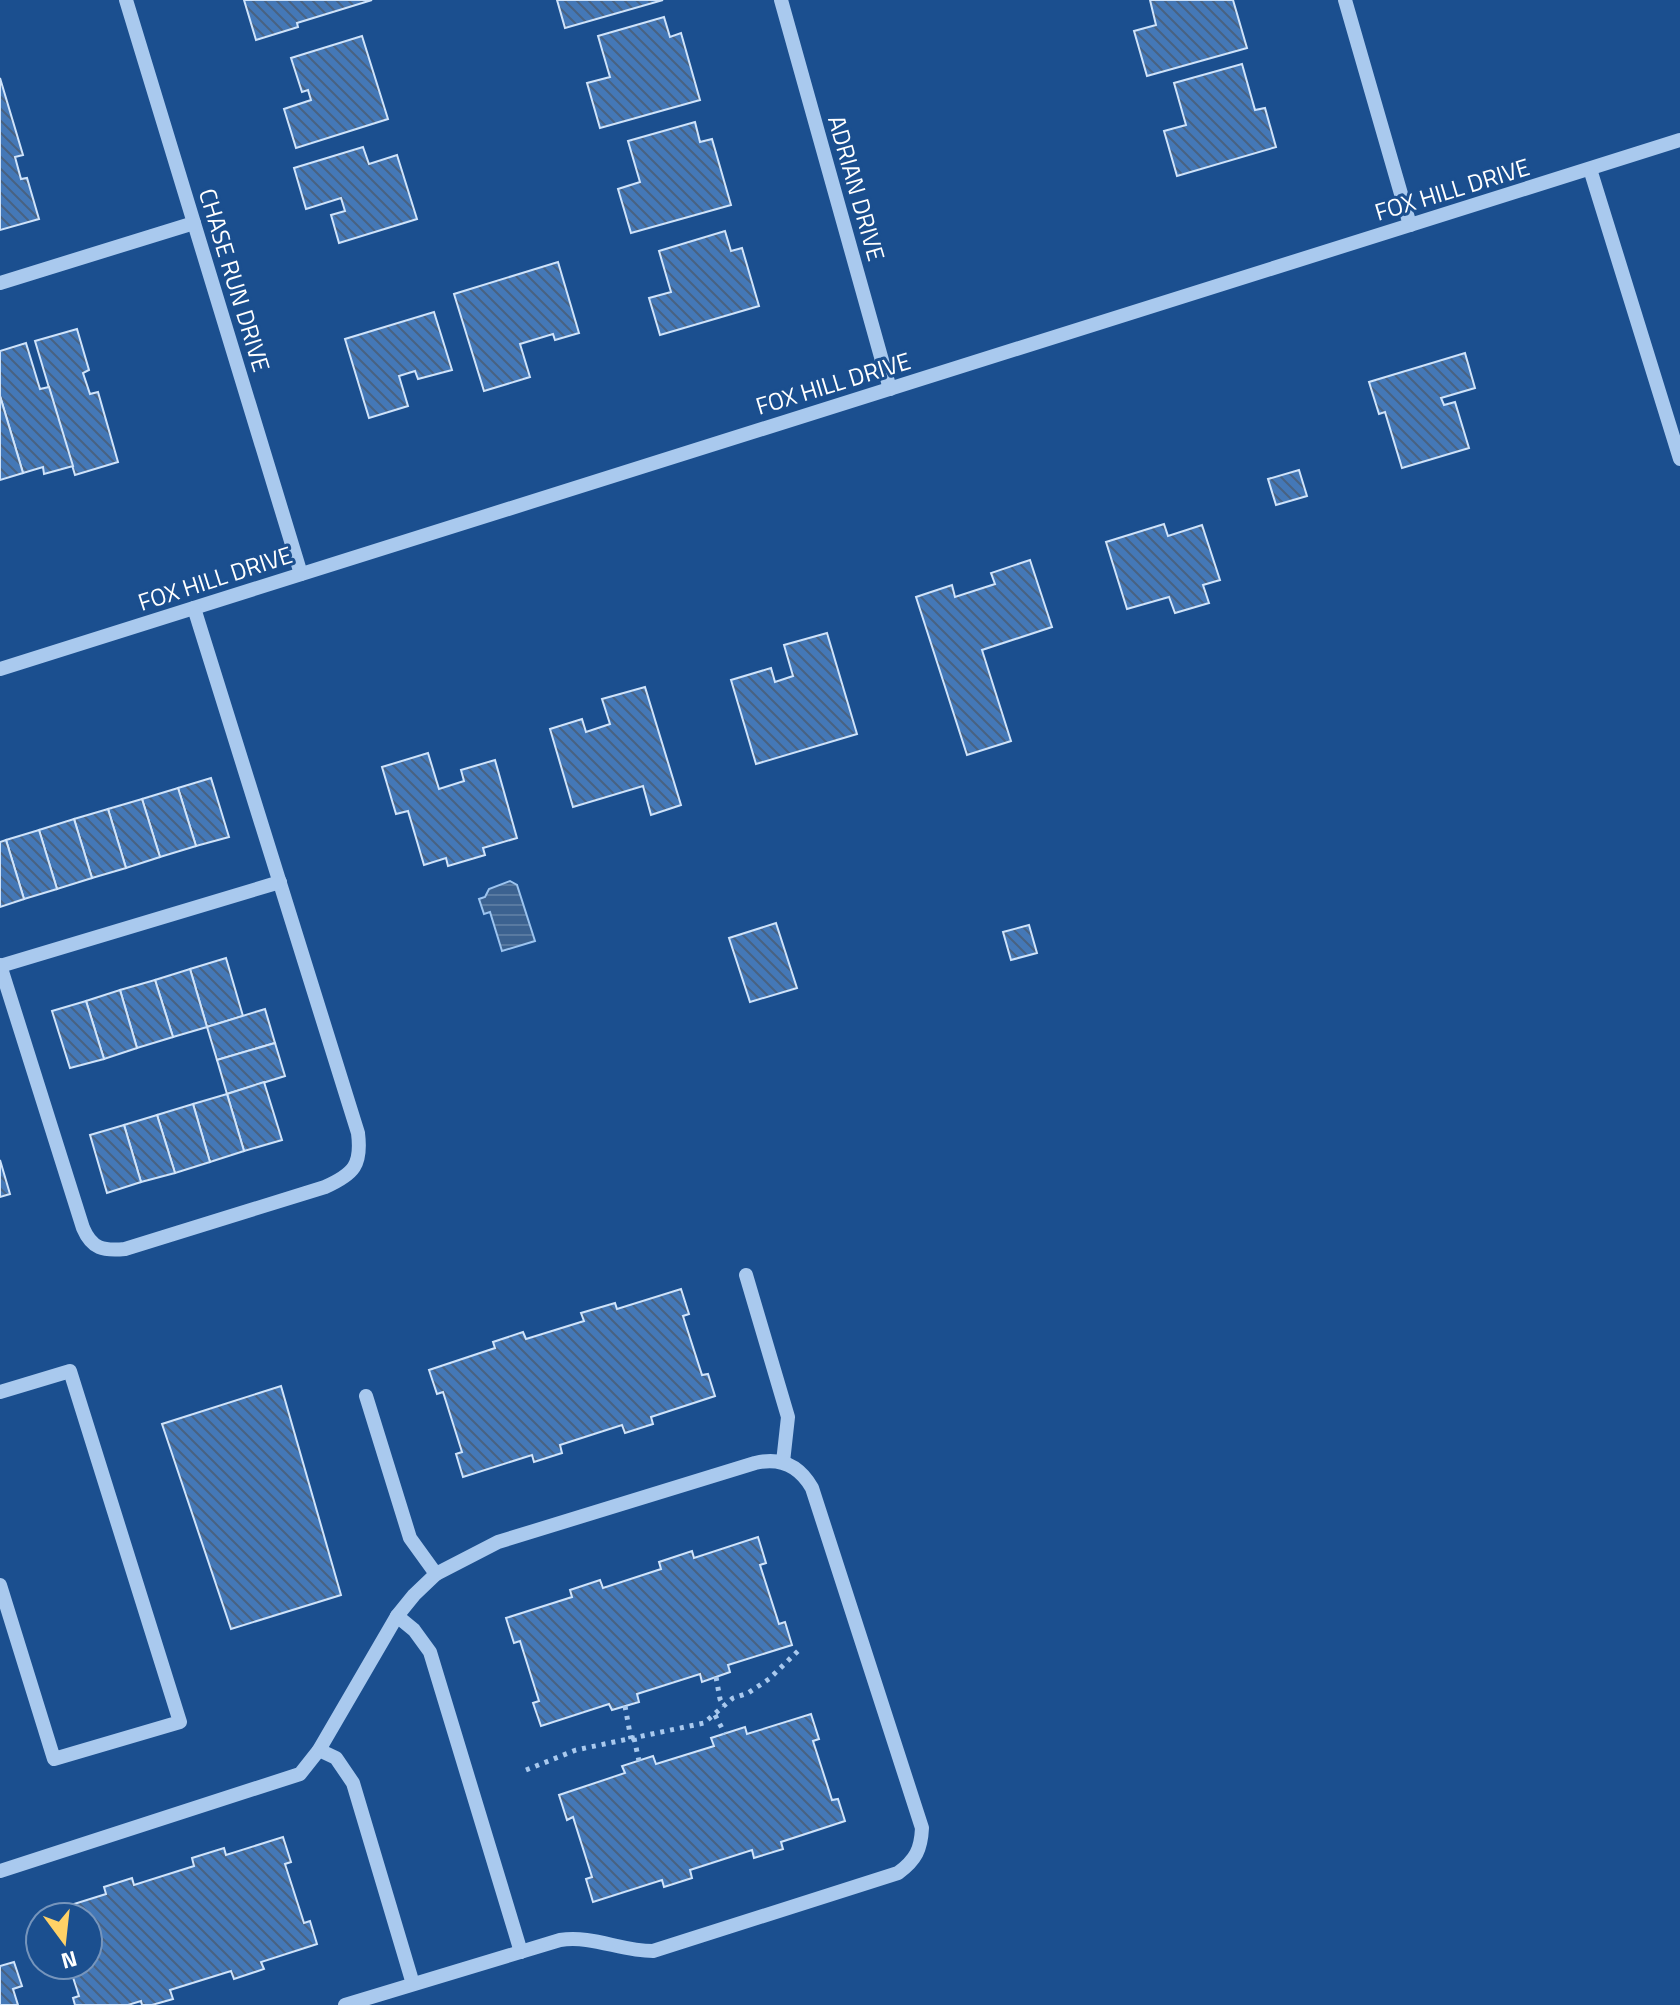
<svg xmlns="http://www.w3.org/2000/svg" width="1680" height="2005" font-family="'Titillium Web',sans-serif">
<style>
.water{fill:url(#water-rules);stroke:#9cc4f0;stroke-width:2}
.building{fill:url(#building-back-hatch);stroke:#cfe3fa;stroke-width:2}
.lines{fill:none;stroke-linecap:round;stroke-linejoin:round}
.path{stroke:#a9c9ee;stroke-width:5;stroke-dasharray:4 6;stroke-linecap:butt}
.minor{stroke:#a9c9ee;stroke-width:14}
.labels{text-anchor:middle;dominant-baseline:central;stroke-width:6;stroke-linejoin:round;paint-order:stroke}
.street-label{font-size:24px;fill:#fff;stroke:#1b4f8f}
</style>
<defs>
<pattern id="water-rules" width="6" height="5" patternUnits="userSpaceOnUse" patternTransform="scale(2)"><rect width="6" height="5" fill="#3c6290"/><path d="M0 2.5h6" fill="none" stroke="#597aa1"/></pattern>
<pattern id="building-back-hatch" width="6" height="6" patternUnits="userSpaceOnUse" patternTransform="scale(2)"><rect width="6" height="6" fill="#4478b7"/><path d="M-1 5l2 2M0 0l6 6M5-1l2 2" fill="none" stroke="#486282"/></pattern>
</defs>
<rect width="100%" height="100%" fill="#1b4f8f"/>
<polygon class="water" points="510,881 517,885 535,941 502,951 490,912 484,914 479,899 485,897 489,889"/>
<g class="building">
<polygon points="244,0 372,0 297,23 298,27 256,40"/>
<polygon points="557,0 663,0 565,28"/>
<polygon points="1150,0 1233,0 1247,48 1147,76 1134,31 1156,25"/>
<polygon points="664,17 670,37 681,33 700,100 600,128 587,83 610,77 598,36"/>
<polygon points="362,36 388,119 296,148 284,109 311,100 308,90 302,92 291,58"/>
<polygon points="1242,64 1255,110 1265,108 1276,147 1177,176 1164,131 1186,125 1174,83"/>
<polygon points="0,78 23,155 15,157 21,179 27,178 39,219 0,230"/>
<polygon points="695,122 700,142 712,139 731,205 631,233 618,189 640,182 628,141"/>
<polygon points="363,147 369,164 397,155 417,219 339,243 331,215 345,211 341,198 306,209 294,168"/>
<polygon points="725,231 731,251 742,248 759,306 660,335 649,298 671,292 659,251"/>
<polygon points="558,262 579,333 555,340 553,334 520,344 530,377 484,391 454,294"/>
<polygon points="434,312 452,370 418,379 415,371 399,376 408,406 369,418 345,339"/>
<polygon points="77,329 89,370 83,373 90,394 98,392 118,462 75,475 35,341"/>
<polygon points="26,343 40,389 49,387 73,466 44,474 43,467 23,473 0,396 0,351"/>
<polygon points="1465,353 1475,388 1441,398 1444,405 1455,402 1469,448 1402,468 1385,412 1379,414 1369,382"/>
<polygon points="0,396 23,473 0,480"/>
<polygon points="1299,470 1307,496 1276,505 1268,479"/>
<polygon points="1164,524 1168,536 1202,525 1220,580 1203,585 1209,603 1175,613 1169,597 1127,609 1106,542"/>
<polygon points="1030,560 1052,627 982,650 1011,741 967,755 916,597 952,585 955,597 995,584 991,573"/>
<polygon points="827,633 857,734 756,764 731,680 771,668 775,682 793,676 784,645"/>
<polygon points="645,687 681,805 651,815 643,786 573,807 550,729 582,719 586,732 610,724 602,699"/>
<polygon points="428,753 439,789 464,781 461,770 495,760 517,838 483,848 485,855 448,866 446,858 424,865 408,811 396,814 382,767"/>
<polygon points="211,778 229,837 196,846 178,788"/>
<polygon points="178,788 196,846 160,857 142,799"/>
<polygon points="142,799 160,857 126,868 108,809"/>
<polygon points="108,809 126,868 92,878 74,819"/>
<polygon points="74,819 92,878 57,889 39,830"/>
<polygon points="39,830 57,889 24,899 6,840"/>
<polygon points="6,840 24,899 0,907 0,842"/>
<polygon points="776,923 797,988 750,1002 729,938"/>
<polygon points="1029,925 1037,953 1011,960 1003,932"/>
<polygon points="226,958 243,1016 207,1027 190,969"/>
<polygon points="190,969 207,1027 173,1037 155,980"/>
<polygon points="155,980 173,1037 137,1048 120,990"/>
<polygon points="120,990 137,1048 104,1059 86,1001"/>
<polygon points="86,1001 104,1059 70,1068 52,1011"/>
<polygon points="265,1009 275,1043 217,1060 207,1027"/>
<polygon points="275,1043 285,1076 227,1094 217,1060"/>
<polygon points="264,1082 282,1140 244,1151 227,1094"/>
<polygon points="227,1094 244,1151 210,1162 193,1104"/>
<polygon points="193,1104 210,1162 175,1173 157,1115"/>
<polygon points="157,1115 175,1173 141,1182 124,1125"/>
<polygon points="124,1125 141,1182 107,1193 90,1135"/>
<polygon points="0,1160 10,1194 0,1197"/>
<polygon points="681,1289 689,1314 683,1316 702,1375 708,1374 715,1396 651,1417 653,1424 625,1433 622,1425 560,1445 562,1453 534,1462 532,1455 463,1477 456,1454 462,1452 443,1392 437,1394 429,1370 495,1348 493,1342 523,1332 526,1339 584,1321 581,1313 615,1303 617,1309"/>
<polygon points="281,1386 341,1595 231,1629 162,1424"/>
<polygon points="758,1537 766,1563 760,1565 779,1624 785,1622 792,1645 728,1665 730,1672 702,1682 700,1674 637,1694 639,1702 612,1710 609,1704 541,1726 533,1703 539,1701 520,1641 514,1643 506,1618 572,1597 570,1590 600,1580 603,1588 661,1569 659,1562 692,1551 694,1558"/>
<polygon points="811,1714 819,1739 813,1741 832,1800 838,1799 845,1821 781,1842 783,1849 754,1858 752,1850 690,1870 692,1878 664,1887 662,1880 593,1902 586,1879 592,1877 573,1817 567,1820 559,1795 625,1773 622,1766 653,1756 656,1764 714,1746 711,1738 745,1727 747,1734"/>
<polygon points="283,1837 291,1862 285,1864 304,1923 310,1921 317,1944 261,1962 264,1969 234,1979 231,1971 170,1990 173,1999 152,2005 142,2005 141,2001 128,2005 75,2005 73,1998 79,1996 69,1965 88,1965 88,1917 47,1917 45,1913 106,1894 104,1887 132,1878 134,1885 194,1866 192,1858 224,1848 226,1855"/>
<polygon points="14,1962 22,1986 13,1989 18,2005 0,2005 0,1966"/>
</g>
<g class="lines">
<g class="path">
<polyline points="716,1677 720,1699 724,1706"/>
<polyline points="625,1706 631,1739"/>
<polyline points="715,1715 725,1734"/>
<polyline points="634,1738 639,1761"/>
<polyline points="526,1770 576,1750 704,1723 733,1698 748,1693 769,1679 798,1651"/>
</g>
<g class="minor">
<polyline points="126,0 301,574"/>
<polyline points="781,0 890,389"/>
<polyline points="1345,0 1410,225"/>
<polyline points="1590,169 1680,459"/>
<polyline points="0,283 194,223"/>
<polyline points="0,669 1680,140"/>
<path d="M0 965 83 1228C92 1249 103 1251 125 1249L325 1187C354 1174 362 1165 358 1133L194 608"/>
<polyline points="0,966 280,882"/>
<polyline points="746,1275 788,1417 783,1462"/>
<polyline points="0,1392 70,1371 180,1722 54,1759 0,1585"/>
<polyline points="366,1396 410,1538 436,1574"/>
<polyline points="397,1616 414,1630 430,1652 521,1952"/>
<polyline points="319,1750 336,1758 353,1783 413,1984"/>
<path d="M0 1871 300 1774 319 1750 397 1616 414 1595 436 1574 498 1542 755 1463C780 1457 799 1465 812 1488L922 1828C921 1849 916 1860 898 1873L653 1951C621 1951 592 1935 560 1940L345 2005"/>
</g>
</g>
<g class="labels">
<g class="street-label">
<text transform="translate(857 188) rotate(74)">ADRIAN DRIVE</text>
<text transform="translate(1452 189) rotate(-17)">FOX HILL DRIVE</text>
<text transform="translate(235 280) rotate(73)">CHASE RUN DRIVE</text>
<text transform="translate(833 383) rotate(-17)">FOX HILL DRIVE</text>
<text transform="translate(215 578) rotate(-18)">FOX HILL DRIVE</text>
</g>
</g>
<g transform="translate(64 1941) rotate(165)"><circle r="38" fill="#1b4f8f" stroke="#7695bc" stroke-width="2"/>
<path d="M0-6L14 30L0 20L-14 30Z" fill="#ffd166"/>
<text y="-12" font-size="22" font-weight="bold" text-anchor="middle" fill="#ffffff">N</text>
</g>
</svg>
